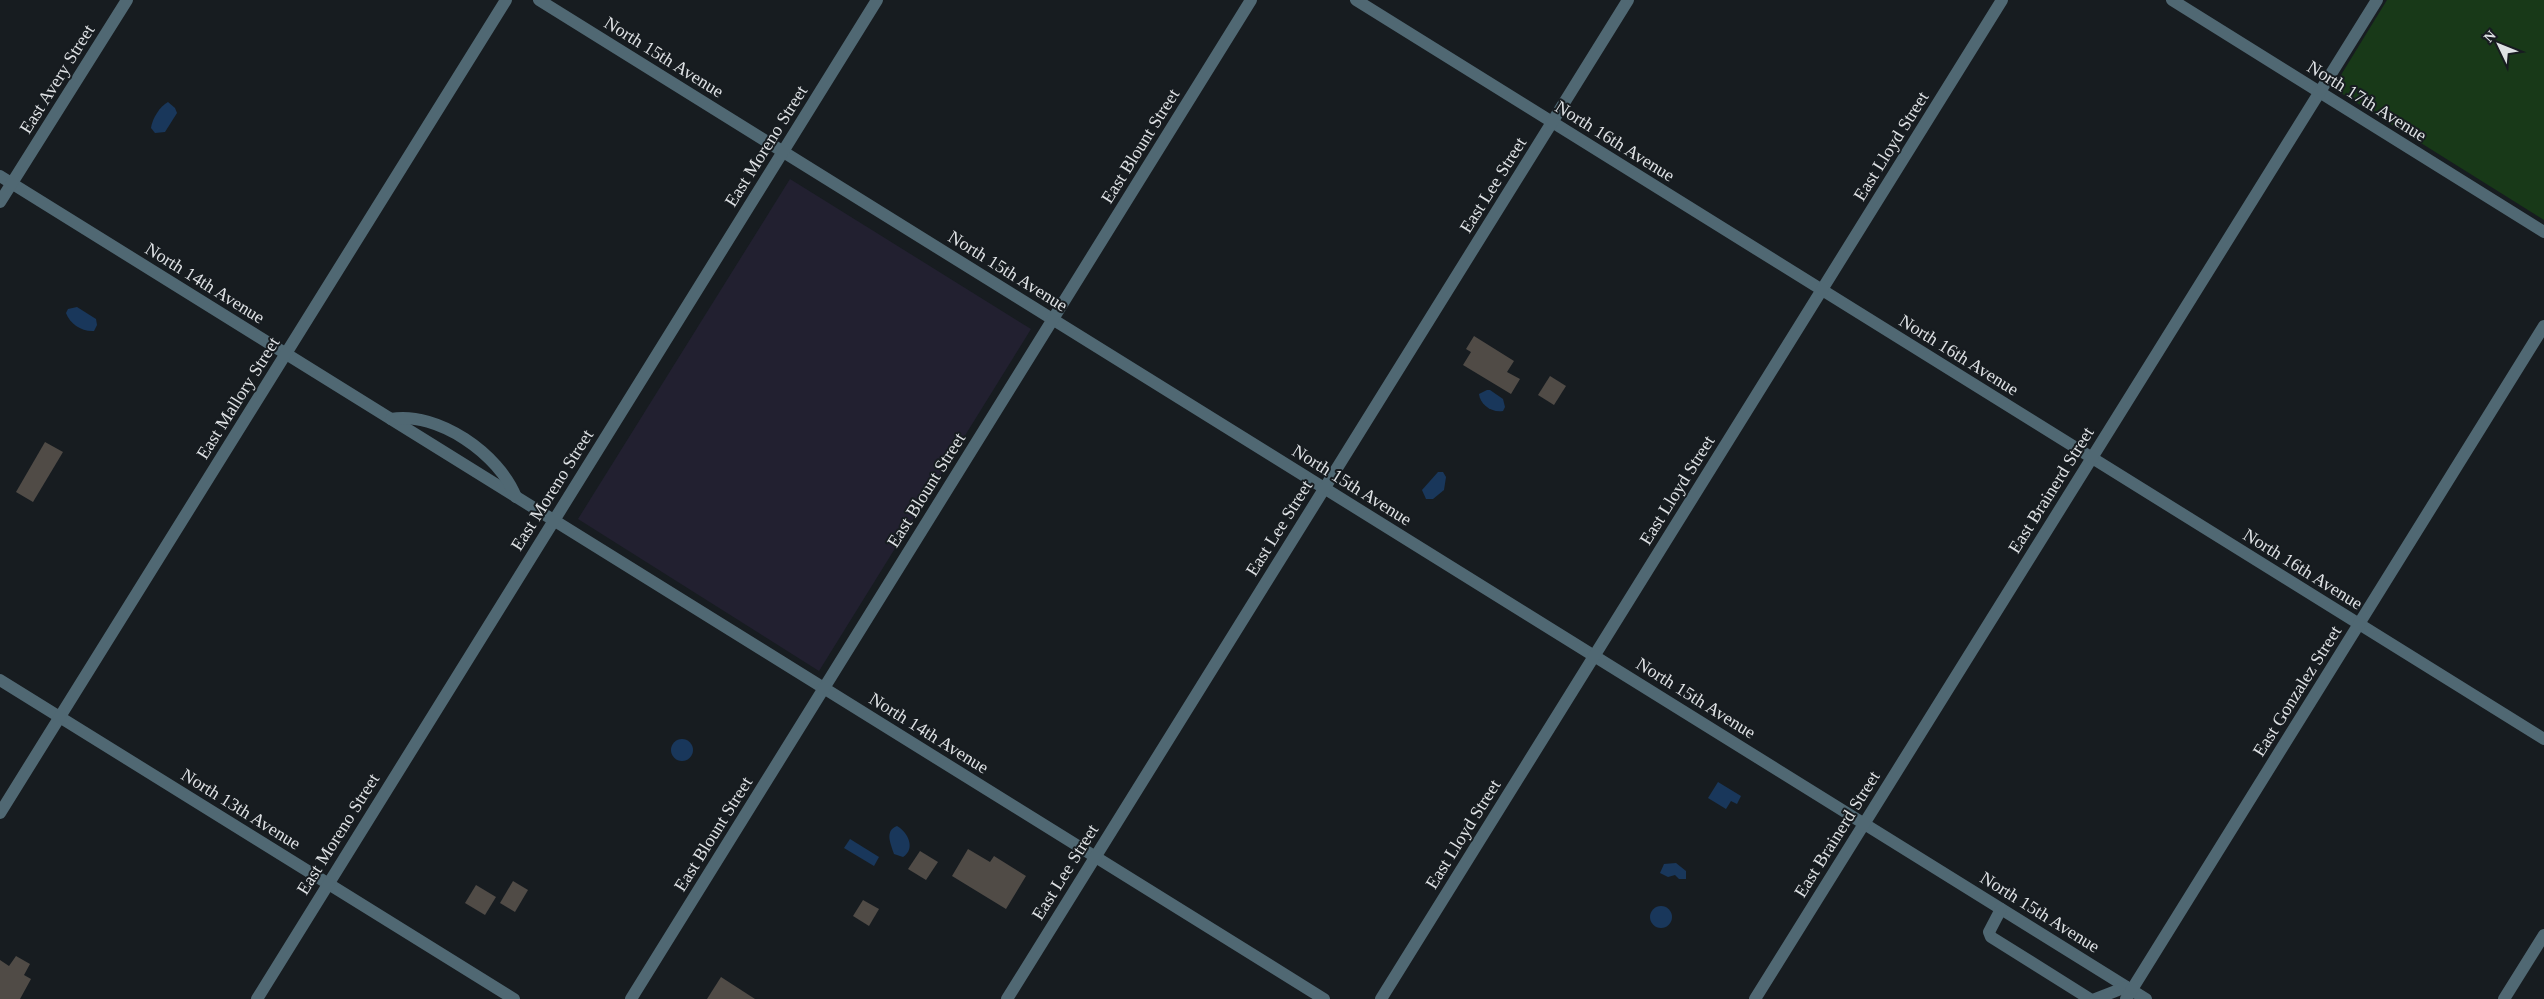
<svg xmlns="http://www.w3.org/2000/svg" width="2544" height="999" font-family="'Times New Roman',serif">
  <style>
    .education { fill: #222030 }
    .green { fill: #183918 }
    .water { fill: #19375b }
    .building { fill: #504b46 }
    .lines { fill: none; stroke-linecap: round; stroke-linejoin: round }
    .minor { stroke: #506873; stroke-width: 12 }
    .labels { text-anchor: middle; stroke-width: 4; stroke-linejoin: round; paint-order: stroke }
    .street-label { font-size: 18px; fill: #dee1e4; stroke: #171c20 }
  </style>
  <rect width="100%" height="100%" fill="#171c20"/>
  <polygon class="education" points="790,179 1031,329 819,671 578,519"/>
  <polygon class="green" points="2387,0 2544,0 2544,220 2333,88"/>
  <g class="water">
    <path d="M168,102L175,108L177,113L165,132L155,133L151,128C152,119 160,106 168,102Z"/>
    <path d="M77,307L96,319L97,325L94,331C82,332 70,324 66,313L68,309Z"/>
    <path d="M1487,390H1490L1503,399L1505,407L1503,411C1491,413 1480,404 1479,394Z"/>
    <polygon points="1438,472 1443,472 1446,477 1444,490 1433,499 1426,499 1422,490"/>
    <circle cx="682" cy="750" r="11"/>
    <polygon points="1718,782 1741,796 1737,804 1731,801 1726,809 1708,798"/>
    <path d="M897,826C908,832 916,849 903,857L894,854C891,844 884,831 897,826Z"/>
    <polygon points="850,839 879,857 874,866 844,848"/>
    <polygon points="1676,863 1686,871 1686,879 1679,879 1675,875 1668,877 1660,873 1664,864"/>
    <circle cx="1661" cy="917" r="11"/>
  </g>
  <g class="building">
    <polygon points="1474,336 1514,361 1507,372 1520,379 1511,394 1463,365 1471,352 1466,349"/>
    <polygon points="1550,376 1566,386 1554,405 1538,395"/>
    <polygon points="45,442 63,452 33,502 16,492"/>
    <polygon points="968,849 990,862 994,856 1026,876 1006,909 952,876"/>
    <polygon points="920,851 938,862 926,880 908,869"/>
    <polygon points="513,881 528,890 515,912 500,903"/>
    <polygon points="476,885 496,897 485,915 465,903"/>
    <polygon points="863,900 879,909 869,926 853,916"/>
    <polygon points="16,956 30,964 24,975 31,979 20,999 0,999 0,960 9,966"/>
    <polygon points="721,977 755,999 707,999"/>
  </g>
  <g class="lines">
    <g class="minor">
      <polyline points="539,0 2146,999"/>
      <polyline points="1356,0 2544,739"/>
      <polyline points="2172,0 2544,232"/>
      <polyline points="0,176 1324,999"/>
      <polyline points="0,202 127,0"/>
      <path d="M391,419C438,411 499,454 516,497"/>
      <polyline points="0,680 514,999"/>
      <polyline points="0,813 506,0"/>
      <polyline points="2001,909 1989,932 1991,937 2090,999"/>
      <polyline points="257,999 877,0"/>
      <polyline points="631,999 1251,0"/>
      <polyline points="1007,999 1628,0"/>
      <polyline points="1381,999 2002,0"/>
      <polyline points="1755,999 2377,0"/>
      <polyline points="2095,999 2126,987"/>
      <polyline points="2126,999 2544,326"/>
      <polyline points="2504,999 2544,935"/>
    </g>
  </g>
  <g class="labels">
    <g class="street-label">
      <text transform="translate(664 57) rotate(32)" y="6">North 15th Avenue</text>
      <text transform="translate(57 79) rotate(-58)" y="6">East Avery Street</text>
      <text transform="translate(2367 101) rotate(32)" y="6">North 17th Avenue</text>
      <text transform="translate(1615 141) rotate(32)" y="6">North 16th Avenue</text>
      <text transform="translate(766 146) rotate(-58)" y="6">East Moreno Street</text>
      <text transform="translate(1140 146) rotate(-58)" y="6">East Blount Street</text>
      <text transform="translate(1891 146) rotate(-58)" y="6">East Lloyd Street</text>
      <text transform="translate(1493 185) rotate(-58)" y="6">East Lee Street</text>
      <text transform="translate(1008 271) rotate(32)" y="6">North 15th Avenue</text>
      <text transform="translate(205 283) rotate(32)" y="6">North 14th Avenue</text>
      <text transform="translate(1959 355) rotate(32)" y="6">North 16th Avenue</text>
      <text transform="translate(238 398) rotate(-58)" y="6">East Mallory Street</text>
      <text transform="translate(1352 485) rotate(32)" y="6">North 15th Avenue</text>
      <text transform="translate(552 490) rotate(-58)" y="6">East Moreno Street</text>
      <text transform="translate(926 490) rotate(-58)" y="6">East Blount Street</text>
      <text transform="translate(1677 490) rotate(-58)" y="6">East Lloyd Street</text>
      <text transform="translate(2051 490) rotate(-58)" y="6">East Brainerd Street</text>
      <text transform="translate(1279 528) rotate(-58)" y="6">East Lee Street</text>
      <text transform="translate(2303 569) rotate(32)" y="6">North 16th Avenue</text>
      <text transform="translate(2297 691) rotate(-58)" y="6">East Gonzalez Street</text>
      <text transform="translate(1696 698) rotate(32)" y="6">North 15th Avenue</text>
      <text transform="translate(929 733) rotate(32)" y="6">North 14th Avenue</text>
      <text transform="translate(241 809) rotate(32)" y="6">North 13th Avenue</text>
      <text transform="translate(338 834) rotate(-58)" y="6">East Moreno Street</text>
      <text transform="translate(713 834) rotate(-58)" y="6">East Blount Street</text>
      <text transform="translate(1463 834) rotate(-58)" y="6">East Lloyd Street</text>
      <text transform="translate(1837 834) rotate(-58)" y="6">East Brainerd Street</text>
      <text transform="translate(1065 872) rotate(-58)" y="6">East Lee Street</text>
      <text transform="translate(2040 912) rotate(32)" y="6">North 15th Avenue</text>
    </g>
  </g>
  <g transform="translate(2499 45) rotate(313)" stroke="#171c20" stroke-width="4" paint-order="stroke">
  <path d="M0-4L9 19L0 12L-9 19Z" fill="#dee1e4"/>
  <text y="-8" font-size="14" font-weight="bold" text-anchor="middle" fill="#dee1e4">N</text>
  </g>
</svg>
